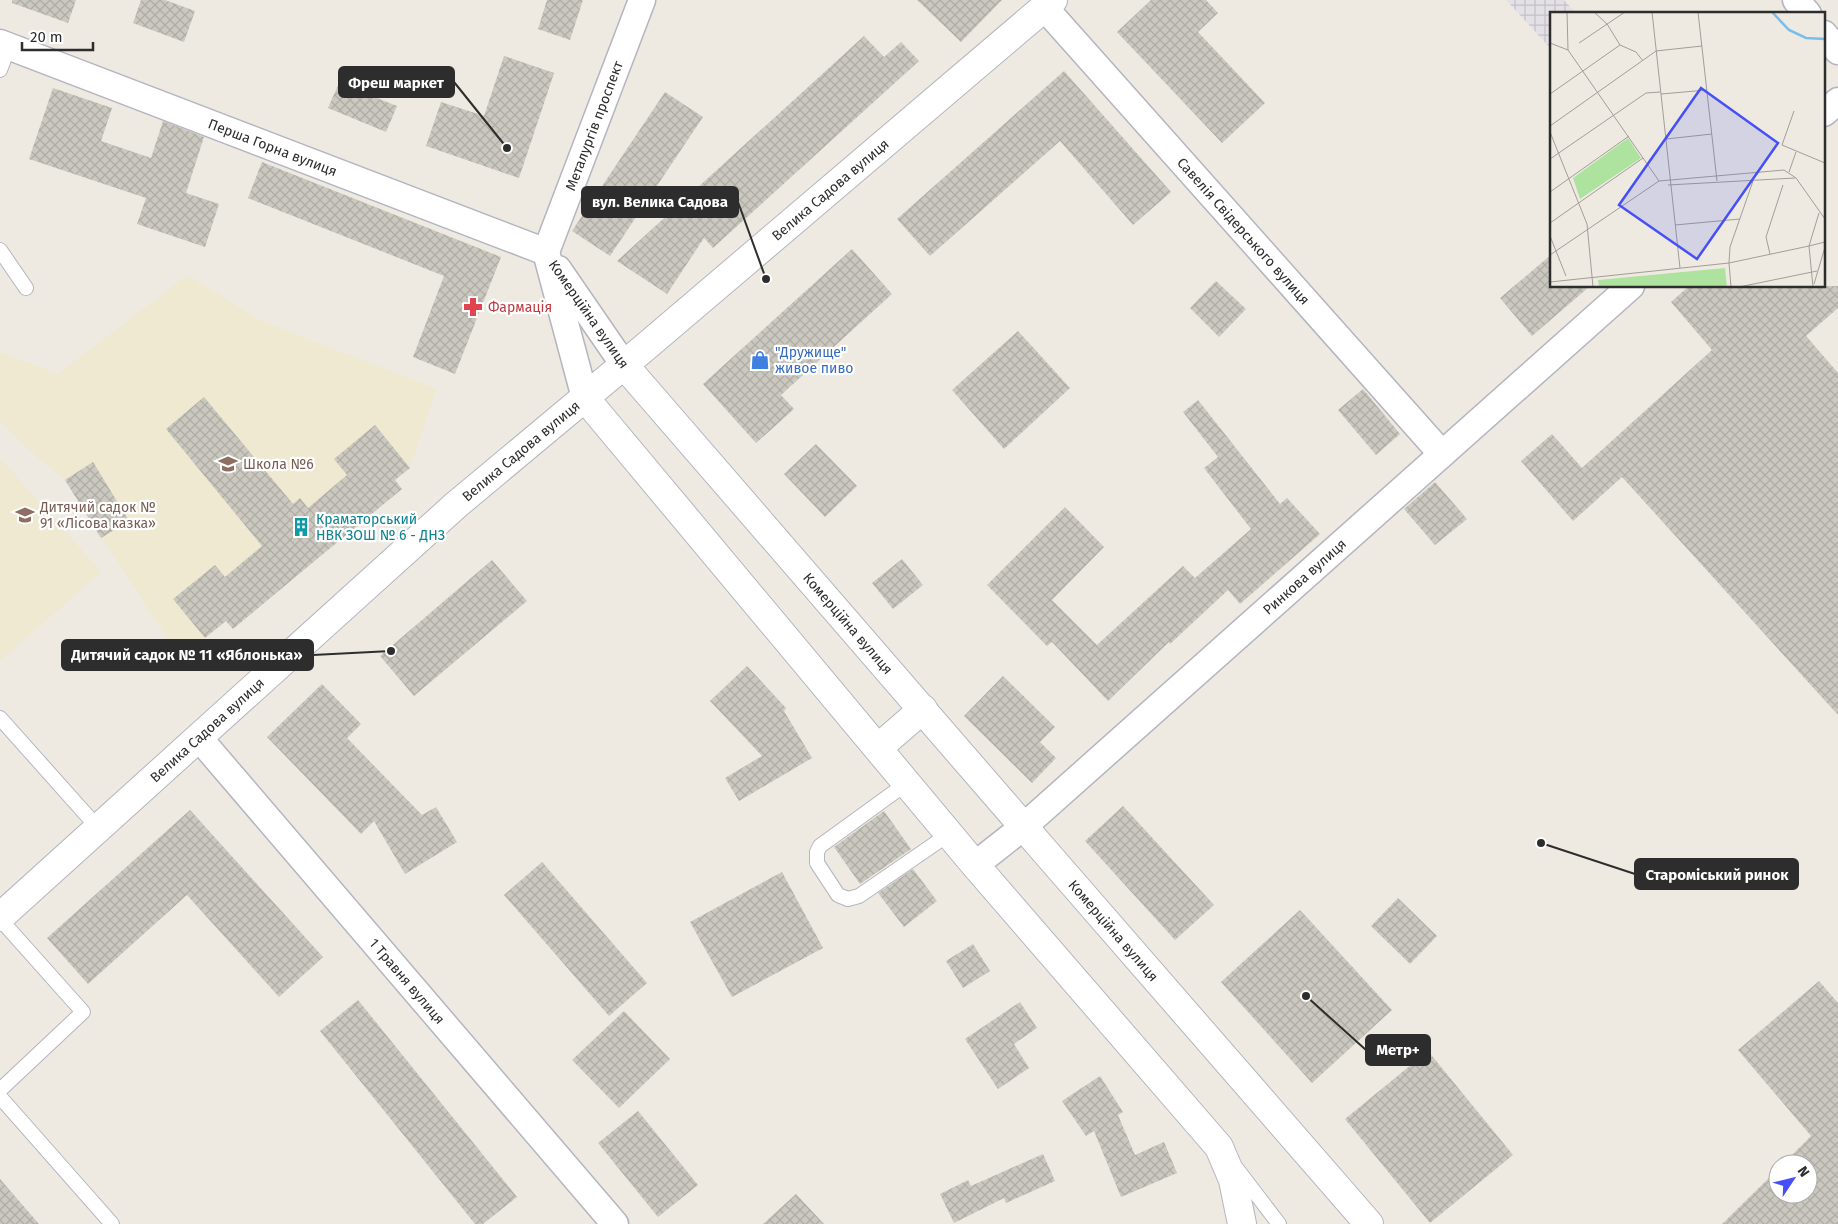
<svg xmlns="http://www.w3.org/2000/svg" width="1838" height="1224" font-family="'Fira Sans',sans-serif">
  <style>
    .industrial { fill: url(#industrial-grid) }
    .education { fill: #efe9d1 }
    .building { fill: url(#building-cross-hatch) }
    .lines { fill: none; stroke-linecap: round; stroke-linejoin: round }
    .service-casing { stroke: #b4b5c0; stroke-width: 16 }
    .minor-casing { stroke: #b4b5c0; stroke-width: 29 }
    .tertiary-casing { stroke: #b4b5c0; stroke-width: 30 }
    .service { stroke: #fff; stroke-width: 14 }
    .minor { stroke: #fff; stroke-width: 26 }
    .tertiary { stroke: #fff; stroke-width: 28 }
    .labels { text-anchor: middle; stroke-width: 4.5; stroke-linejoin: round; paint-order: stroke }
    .street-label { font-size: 14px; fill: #2d2d2d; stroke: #fff }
    .health-label { font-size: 14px; fill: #be3a42; stroke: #fff; text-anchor: start }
    .shop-label { font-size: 14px; fill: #366cbe; stroke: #fff; text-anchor: start }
    .education-label { font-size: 14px; fill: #785e54; stroke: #fff; text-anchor: start }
    .culture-label { font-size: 14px; fill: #0d838f; stroke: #fff; text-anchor: start }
    .inset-river { fill: none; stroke: #78beec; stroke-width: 2.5 }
    .inset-road { fill: none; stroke: #a19e99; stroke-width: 1 }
    .view { fill: #4650f6; fill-opacity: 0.15; stroke: #4650f6; stroke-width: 2.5 }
    .inset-edge { fill: none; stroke: #2d2d2d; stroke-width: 2.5 }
    .leader { fill: none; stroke: #2d2d2d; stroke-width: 2 }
    .callout-dot { fill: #2d2d2d; stroke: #fff; stroke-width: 2 }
    .callout { fill: #2d2d2d; stroke: #2d2d2d; stroke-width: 2 }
    .callout-label { font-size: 15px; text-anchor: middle; font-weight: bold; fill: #fff }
  </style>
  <defs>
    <pattern id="industrial-grid" width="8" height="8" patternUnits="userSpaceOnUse" patternTransform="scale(1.25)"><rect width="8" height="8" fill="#e3e1e7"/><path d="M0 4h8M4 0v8" fill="none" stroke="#c3c1c6"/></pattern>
    <pattern id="building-cross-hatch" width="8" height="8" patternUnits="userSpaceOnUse" patternTransform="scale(1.25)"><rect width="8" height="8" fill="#cac8bf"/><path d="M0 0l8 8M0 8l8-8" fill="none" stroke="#aeaca4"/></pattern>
  </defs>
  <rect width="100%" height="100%" fill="#eeeae1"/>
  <polygon class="industrial" points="1506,0 1564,0 1577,14 1552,14 1552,50"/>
  <g class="education">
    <polygon points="187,275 260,320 437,389 410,468 395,480 402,489 233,629 226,621 179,657 65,480 40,460 0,421 0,352 58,374"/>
    <polygon points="0,458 101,572 0,661"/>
  </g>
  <g class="building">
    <polygon points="12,0 76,0 68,23 12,3"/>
    <polygon points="141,0 165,0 195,11 184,42 133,23"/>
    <polygon points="547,0 583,0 570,40 538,29"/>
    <polygon points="917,0 1002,0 961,42"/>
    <polygon points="1151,0 1206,0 1218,13 1198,32 1265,103 1222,143 1117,32"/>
    <polygon points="864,36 884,57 901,42 919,61 713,248 704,238 667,294 617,261"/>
    <polygon points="504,56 554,73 519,178 426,146 441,102 484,116"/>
    <polygon points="1064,71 1171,192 1133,225 1060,141 930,256 897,219"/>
    <polygon points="339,83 397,106 386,132 328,108"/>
    <polygon points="53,88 112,108 101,141 151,158 163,121 204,137 186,193 219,204 205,247 137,224 146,198 29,159"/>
    <polygon points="665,92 703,117 610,256 572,231"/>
    <polygon points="262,162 501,257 455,374 413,357 444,276 248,198"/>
    <polygon points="852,249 892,294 781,395 794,409 756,443 703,384"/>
    <polygon points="1552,254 1552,286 1590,286 1532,336 1500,298"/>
    <polygon points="1216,281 1246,309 1219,337 1190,308"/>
    <polygon points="1689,286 1838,286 1838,308 1806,336 1838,373 1838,715 1622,477 1573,521 1521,461 1552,434 1582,468 1712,350 1671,302"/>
    <polygon points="1018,331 1070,388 1004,449 952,390"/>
    <polygon points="1363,389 1400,434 1376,455 1338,410"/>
    <polygon points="204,397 293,504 300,498 308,508 347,475 334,459 375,425 410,468 395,480 402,489 317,559 233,629 226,621 205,638 173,599 215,565 225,577 262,546 166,429"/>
    <polygon points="1198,400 1280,504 1287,498 1320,534 1240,604 1228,590 1170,644 1169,642 1108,701 1052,642 1047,646 987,585 1065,507 1104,547 1052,600 1097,645 1183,566 1195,578 1251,529 1204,468 1218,457 1183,412"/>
    <polygon points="816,444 857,486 825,517 784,474"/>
    <polygon points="93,462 129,521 101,538 65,480"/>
    <polygon points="1435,482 1467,519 1435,545 1404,509"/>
    <polygon points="902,559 923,585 893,609 872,583"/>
    <polygon points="492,560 527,601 414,696 380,656"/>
    <polygon points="747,666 786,708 784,711 812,758 739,801 725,778 762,756 710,701"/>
    <polygon points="1003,676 1055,727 1040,742 1056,758 1032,783 964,716"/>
    <polygon points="322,684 361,724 347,738 422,815 436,807 457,842 405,874 374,821 361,834 267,737"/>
    <polygon points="1123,806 1214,905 1175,940 1085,841"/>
    <polygon points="190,810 323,957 279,997 187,895 88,984 47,938"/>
    <polygon points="884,811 911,849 860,884 834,847"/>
    <polygon points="542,862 647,983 609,1016 504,895"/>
    <polygon points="913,869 937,901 904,927 878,893"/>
    <polygon points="782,872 823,948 732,997 690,922"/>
    <polygon points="1398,898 1437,936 1410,964 1371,926"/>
    <polygon points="1300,910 1392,1010 1312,1083 1221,982"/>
    <polygon points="973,944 990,971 963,988 946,961"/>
    <polygon points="1819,981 1838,1003 1838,1224 1722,1224 1778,1169 1778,1194 1808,1194 1808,1164 1783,1164 1811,1136 1738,1050"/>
    <polygon points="358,1000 517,1197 483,1224 475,1224 320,1031"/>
    <polygon points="1020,1002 1037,1028 1014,1044 1029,1068 998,1089 965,1039"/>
    <polygon points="624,1011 670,1059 619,1108 572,1060"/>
    <polygon points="1428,1051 1513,1155 1430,1223 1345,1119"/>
    <polygon points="1100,1076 1123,1112 1118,1115 1135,1155 1164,1142 1177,1173 1121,1197 1094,1131 1086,1136 1062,1101"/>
    <polygon points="638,1111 698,1185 658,1217 598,1143"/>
    <polygon points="1043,1154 1055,1181 1006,1203 1004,1198 954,1223 940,1194 968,1180 971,1186"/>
    <polygon points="0,1179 39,1224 0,1224"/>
    <polygon points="796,1194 824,1224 763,1224"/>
  </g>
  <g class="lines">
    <g class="service-casing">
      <g id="service">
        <polyline points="0,70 9,46"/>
        <polyline points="0,250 26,288"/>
        <polyline points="0,718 99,829"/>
        <polyline points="907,783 820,846 817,852 817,863 838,895 848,899 859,896 949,834"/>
        <polyline points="0,919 83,1012 0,1090"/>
        <polyline points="0,1097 112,1224"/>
        <polyline points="1237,1169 1279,1224"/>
      </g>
    </g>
    <g class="minor-casing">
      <g id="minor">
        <polyline points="1796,0 1808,14"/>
        <path id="s1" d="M1044,7L1442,454"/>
        <polyline points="1824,34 1838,51"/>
        <path id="s2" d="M0,43L546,252"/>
        <polyline points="1824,113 1838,101"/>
        <path id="s3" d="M546,252L642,0"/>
        <polyline points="546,252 585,398"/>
        <polyline points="558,269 624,365"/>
        <path id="s4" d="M199,738L615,1224"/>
        <path id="s5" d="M975,865L1022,828L1631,286"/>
      </g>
    </g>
    <g class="tertiary-casing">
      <g id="tertiary">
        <path id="s6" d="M624,365C873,651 1119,939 1369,1224"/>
        <polyline points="585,398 975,865 1219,1147 1233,1180 1242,1224"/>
        <polyline points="878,748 923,709"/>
        <path id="s7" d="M0,917L456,505L643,349L1053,0"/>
      </g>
    </g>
    <use href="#service" class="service"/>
    <use href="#minor" class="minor"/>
    <use href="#tertiary" class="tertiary"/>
  </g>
  <defs>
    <g id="pharmacy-bare" transform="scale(1.5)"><path d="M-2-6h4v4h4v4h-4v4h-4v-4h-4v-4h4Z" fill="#e0444e" stroke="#fff" stroke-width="2.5" paint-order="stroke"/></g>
    <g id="shop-bare" transform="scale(1.5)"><path d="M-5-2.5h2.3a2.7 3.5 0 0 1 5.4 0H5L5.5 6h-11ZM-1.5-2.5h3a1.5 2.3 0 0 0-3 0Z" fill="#3f7fe0" stroke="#fff" stroke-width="2.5" paint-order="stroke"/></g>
    <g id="school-bare" transform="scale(1.5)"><path d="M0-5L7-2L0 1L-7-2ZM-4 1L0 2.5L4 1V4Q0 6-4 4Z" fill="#8d6e63" stroke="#fff" stroke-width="2.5" paint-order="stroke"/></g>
    <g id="building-bare" transform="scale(1.5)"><path d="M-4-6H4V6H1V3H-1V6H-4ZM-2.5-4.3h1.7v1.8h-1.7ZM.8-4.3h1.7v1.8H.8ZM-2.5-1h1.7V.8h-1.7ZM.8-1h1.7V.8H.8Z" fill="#0f9aa8" stroke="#fff" stroke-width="2.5" paint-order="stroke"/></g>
  </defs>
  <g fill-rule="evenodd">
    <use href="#pharmacy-bare" x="473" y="307"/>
    <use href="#shop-bare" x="760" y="360"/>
    <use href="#school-bare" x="228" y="464"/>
    <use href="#school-bare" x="25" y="515"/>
    <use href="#building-bare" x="301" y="527"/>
  </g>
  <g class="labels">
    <g class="street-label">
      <text dy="5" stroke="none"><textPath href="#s3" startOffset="135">Металургів проспект</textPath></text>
      <text dy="5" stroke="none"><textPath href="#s2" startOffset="292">Перша Горна вулиця</textPath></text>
      <text dy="5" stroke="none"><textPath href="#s7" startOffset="1104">Велика Садова вулиця</textPath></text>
      <text dy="5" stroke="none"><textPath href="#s1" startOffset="300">Савелія Свідерського вулиця</textPath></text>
      <text transform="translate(589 314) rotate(55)" y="5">Комерційна вулиця</text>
      <text dy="5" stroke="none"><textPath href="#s7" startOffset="699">Велика Садова вулиця</textPath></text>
      <text dy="5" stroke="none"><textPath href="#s5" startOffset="438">Ринкова вулиця</textPath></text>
      <text dy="5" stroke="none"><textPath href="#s6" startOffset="342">Комерційна вулиця</textPath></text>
      <text dy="5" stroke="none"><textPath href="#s7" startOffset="279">Велика Садова вулиця</textPath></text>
      <text dy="5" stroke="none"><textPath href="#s6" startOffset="748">Комерційна вулиця</textPath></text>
      <text dy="5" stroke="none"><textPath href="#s4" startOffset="320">1 Травня вулиця</textPath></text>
    </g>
    <g class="health-label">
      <text x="488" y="312">Фармація</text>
    </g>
    <g class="shop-label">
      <text x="775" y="357">"Дружище"<tspan x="775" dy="16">живое пиво</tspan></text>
    </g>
    <g class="education-label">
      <text x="243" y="469">Школа №6</text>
      <text x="40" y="512">Дитячий садок №<tspan x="40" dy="16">91 «Лісова казка»</tspan></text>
    </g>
    <g class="culture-label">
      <text x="316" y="524">Краматорський<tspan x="316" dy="16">НВК ЗОШ № 6 - ДНЗ</tspan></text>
    </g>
  </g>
  <g transform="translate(1550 12)">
    <rect width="275" height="275" fill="#eeeae1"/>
    <path d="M78,126L91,146L30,187L23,166ZM175,256L177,275H49L48,268Z" fill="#ade39f"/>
    <path class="inset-river" d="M222,0L239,18L256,26L275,27"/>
    <path class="inset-road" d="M17,0L18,38M44,0L57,12L70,33M102,0L130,256M148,0L167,169M0,31L18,38M29,31L75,0M70,33L86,40L93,49M18,38L109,169M0,82L70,33M111,82L157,78M244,99L232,133L275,151M0,114L106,39L152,34M0,120L37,212L43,275M116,127L162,122M0,147L96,81L110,80M239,160L246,140M109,169L234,158L246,166L275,207M118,173L245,166M0,180L79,124M269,201L259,234L275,230M0,211L93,146M125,213L190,207M0,224L16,264M220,242L216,225L233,173M0,243L109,169M179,251L180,235L203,169M179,251L181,275M0,270L179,251L259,234L263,275M264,272L275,235M189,275L267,259"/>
    <path class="view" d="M151,76L228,131L147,247L69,193Z"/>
    <rect width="275" height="275" class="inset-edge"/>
  </g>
  <path class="leader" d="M507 148L454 82M766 279L738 202M391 651L313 655M1541 843L1635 874M1306 996L1366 1050"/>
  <g class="callout-dot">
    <circle cx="507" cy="148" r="5"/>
    <circle cx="766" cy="279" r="5"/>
    <circle cx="391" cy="651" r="5"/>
    <circle cx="1541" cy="843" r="5"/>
    <circle cx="1306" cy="996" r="5"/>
  </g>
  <g class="callout">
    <rect x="339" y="67" width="115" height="30" rx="5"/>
    <rect x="582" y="187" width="156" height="30" rx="5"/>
    <rect x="62" y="640" width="251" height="30" rx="5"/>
    <rect x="1635" y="859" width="163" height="30" rx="5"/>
    <rect x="1366" y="1035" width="64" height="30" rx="5"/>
  </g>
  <g class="callout-label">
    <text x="396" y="88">Фреш маркет</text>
    <text x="660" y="207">вул. Велика Садова</text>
    <text x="187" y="660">Дитячий садок № 11 «Яблонька»</text>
    <text x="1717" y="880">Староміський ринок</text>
    <text x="1398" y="1055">Метр+</text>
  </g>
  <g transform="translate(1793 1179) rotate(55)"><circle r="24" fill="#ffffff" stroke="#ababab"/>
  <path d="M0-4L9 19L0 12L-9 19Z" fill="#4650f6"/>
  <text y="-8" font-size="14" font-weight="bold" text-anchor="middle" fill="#2d2d2d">N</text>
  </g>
  <path d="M22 42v8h71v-8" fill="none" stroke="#2d2d2d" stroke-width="2.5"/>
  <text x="30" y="42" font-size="15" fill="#2d2d2d" stroke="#ffffff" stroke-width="4" paint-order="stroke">20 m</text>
</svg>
